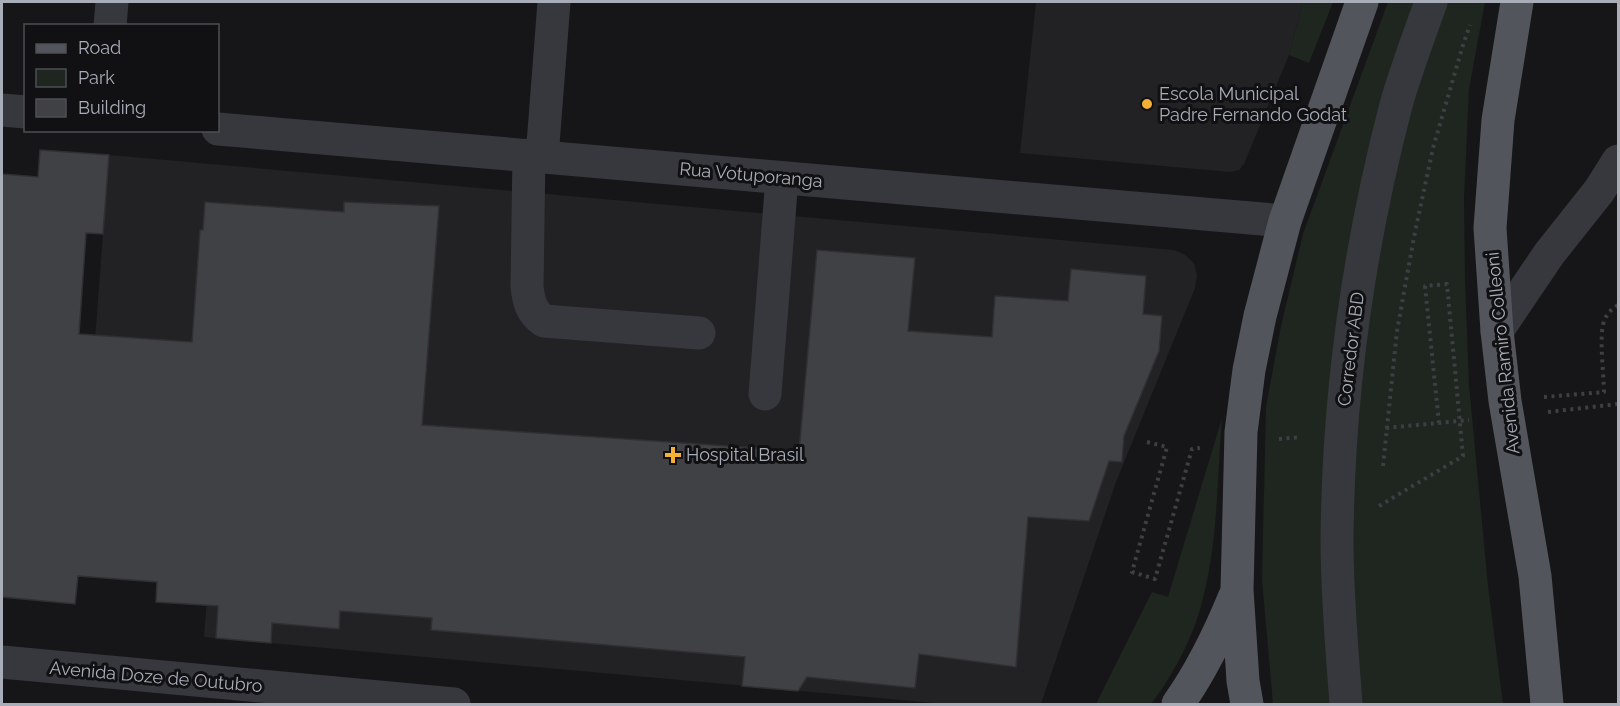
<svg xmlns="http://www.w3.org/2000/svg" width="1620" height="706" font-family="Raleway,sans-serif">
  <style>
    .built { fill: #222225 }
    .green { fill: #1e261f }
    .building { fill: #404145; stroke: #303034; stroke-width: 1.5 }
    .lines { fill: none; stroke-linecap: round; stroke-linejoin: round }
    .path { stroke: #3d3f44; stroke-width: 4; stroke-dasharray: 3 4.5; stroke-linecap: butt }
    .minor { stroke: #37383d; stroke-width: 33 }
    .major { stroke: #53555c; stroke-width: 33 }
    .poi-dot { fill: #f2b134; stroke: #111113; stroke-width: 2 }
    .labels { text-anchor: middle; stroke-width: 6; stroke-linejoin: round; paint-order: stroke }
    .poi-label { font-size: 18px; fill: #a8adb8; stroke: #111113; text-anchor: start }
    .street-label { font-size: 18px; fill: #a8adb8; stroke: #111113 }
  </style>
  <rect width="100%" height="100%" fill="#161618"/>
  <g class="built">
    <polygon points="1036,2 1303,2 1289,55 1244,164 1239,170 1230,172 1020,153"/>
    <polygon points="109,155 1174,250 1184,254 1194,263 1197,275 1195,288 1116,482 1041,704 946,704 204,637 223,403 93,366"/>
  </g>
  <g class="green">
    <polygon points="1303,2 1333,2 1309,63 1289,55"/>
    <polygon points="1388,2 1485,2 1469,89 1464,198 1465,281 1469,385 1488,586 1503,704 1273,704 1262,580 1266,407 1281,326 1303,234"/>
    <path d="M1222,418C1217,479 1218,543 1202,602C1194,636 1172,677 1151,704H1096L1152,592L1168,597Z"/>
  </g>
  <polygon class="building" points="40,150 109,155 103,234 86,233 79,334 192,342 200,230 203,230 205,202 344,212 344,202 439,206 422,425 799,451 817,250 915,258 908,331 992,337 995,296 1068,301 1071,269 1146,276 1143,314 1162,316 1159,351 1124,436 1122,462 1109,461 1089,521 1028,517 1016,667 919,654 915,688 807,677 798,691 742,686 745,657 431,630 432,618 340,611 339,629 272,623 271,643 216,638 218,606 156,602 157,582 78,576 75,604 2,597 2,174 38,177"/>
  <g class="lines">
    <g class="path">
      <path d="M1544,397L1604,392C1604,375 1598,332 1605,319C1608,312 1612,309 1618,305"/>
      <polyline points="1548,412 1618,404"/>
      <polyline points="1386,428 1469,420"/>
      <polyline points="1279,439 1301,437"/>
      <polyline points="1147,442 1167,447 1132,572 1155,579 1192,449 1200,448"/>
      <polyline points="1383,466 1397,331 1414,237 1433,148 1463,45 1470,25"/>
      <polyline points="1379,506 1463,456 1447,284 1425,286 1439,423"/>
    </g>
    <g class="minor">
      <polyline points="110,26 112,2"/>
      <polyline points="2,110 26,112"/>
      <polyline points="218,129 1285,221"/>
      <path d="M529,155L527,287C529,302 531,312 544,321L699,333"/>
      <polyline points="542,157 554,2"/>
      <polyline points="1497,331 1549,254 1599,191 1618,161"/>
      <polyline points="765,394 782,178"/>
      <polyline points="2,662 454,704"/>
      <path d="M1346,704C1342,650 1337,596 1337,541C1338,394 1359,247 1396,105C1406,70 1419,36 1431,2"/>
    </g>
    <g class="major">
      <polyline points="1517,2 1498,120 1490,228 1497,331 1505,401 1535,576 1547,704"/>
      <path d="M1178,704C1202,670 1218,637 1234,598"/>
      <polyline points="1247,704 1243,681 1237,590 1241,432 1249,370 1260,316 1285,221 1362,2"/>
    </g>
  </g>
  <g class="poi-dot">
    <circle cx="1147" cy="104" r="6"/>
    <path d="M670 446h6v6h6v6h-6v6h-6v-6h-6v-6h6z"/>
  </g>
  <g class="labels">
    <g class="poi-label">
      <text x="1159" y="100">Escola Municipal<tspan x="1159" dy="21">Padre Fernando Godat</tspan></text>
      <text x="686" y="461">Hospital Brasil</text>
    </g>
    <g class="street-label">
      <text transform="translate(751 175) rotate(5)" y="6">Rua Votuporanga</text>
      <text transform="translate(1351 349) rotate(-83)" y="6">Corredor ABD</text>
      <text transform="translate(1503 353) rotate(-96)" y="6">Avenida Ramiro Colleoni</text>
      <text transform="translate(156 677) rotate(5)" y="6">Avenida Doze de Outubro</text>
    </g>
  </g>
  <rect width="1620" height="706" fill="none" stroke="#a8adb8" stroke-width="6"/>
  <rect x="24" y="24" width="195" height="108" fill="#111113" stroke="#4d4f55" stroke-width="1.5"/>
  <rect x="36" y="44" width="30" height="9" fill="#53555c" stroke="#4d4f55" stroke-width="1.5"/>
  <text x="78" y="54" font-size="18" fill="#a8adb8">Road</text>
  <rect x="36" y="69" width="30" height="18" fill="#1e261f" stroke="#4d4f55" stroke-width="1.5"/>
  <text x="78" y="84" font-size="18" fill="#a8adb8">Park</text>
  <rect x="36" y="99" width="30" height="18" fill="#404145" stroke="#4d4f55" stroke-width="1.5"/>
  <text x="78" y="114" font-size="18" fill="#a8adb8">Building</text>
</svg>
